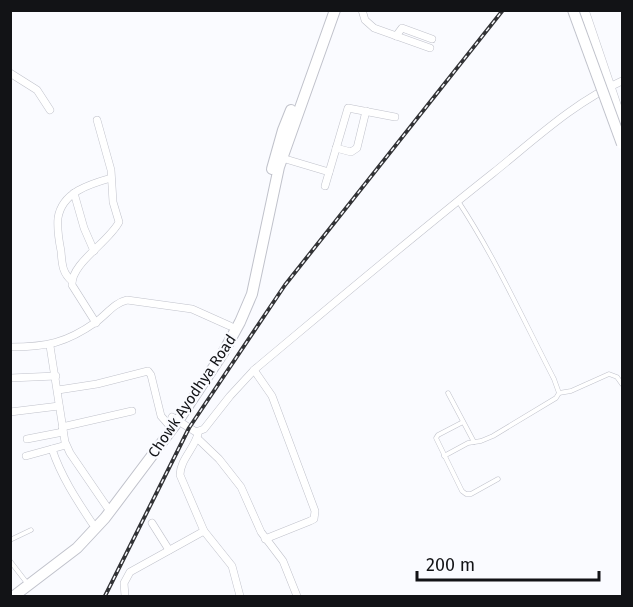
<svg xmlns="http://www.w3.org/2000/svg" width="633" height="607" font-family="'Fira Sans',sans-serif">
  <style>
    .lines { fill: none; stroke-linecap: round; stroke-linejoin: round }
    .lane-casing { stroke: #c0c2cb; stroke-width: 5 }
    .street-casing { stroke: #c0c2cb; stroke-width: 8 }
    .secondary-casing { stroke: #c0c2cb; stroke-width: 10 }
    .primary-casing { stroke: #c0c2cb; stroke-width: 12 }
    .lane { stroke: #fff; stroke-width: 4 }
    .street { stroke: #fff; stroke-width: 7 }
    .secondary { stroke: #fff; stroke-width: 9 }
    .primary { stroke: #fff; stroke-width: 10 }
    .rail-casing { stroke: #323336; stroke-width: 4 }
    .rail { stroke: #fafbff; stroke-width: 1.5; stroke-dasharray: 4.5; stroke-linecap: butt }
    .primary-bridge-casing { stroke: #c0c2cb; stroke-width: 12; stroke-linecap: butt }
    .primary-bridge { stroke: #fff; stroke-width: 10 }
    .labels { text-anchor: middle; stroke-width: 4.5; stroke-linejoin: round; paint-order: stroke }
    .street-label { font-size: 15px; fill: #121316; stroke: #fafbff }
  </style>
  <rect width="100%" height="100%" fill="#fafbff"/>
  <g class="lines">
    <g class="lane-casing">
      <g id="lane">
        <polyline points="448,393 474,442"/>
        <polyline points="559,393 571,391 609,374 617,377 622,384"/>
        <polyline points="463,422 438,435 436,438 462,491 466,494 471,494 498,479"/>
        <path d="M444,456L468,443L481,441L493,436L556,398L559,393L554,379C523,319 495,257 458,201"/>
        <polyline points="10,540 31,530"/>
        <polyline points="10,561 27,583"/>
      </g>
    </g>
    <g class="street-casing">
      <g id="street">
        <polyline points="362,10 365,20 374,28 430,48"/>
        <polyline points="396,36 402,28 432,39"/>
        <polyline points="10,73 37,90 50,110"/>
        <polyline points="336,148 351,152 357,148 366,111"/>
        <polyline points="282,158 329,172"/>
        <polyline points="325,186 348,108 395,117"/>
        <polyline points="74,193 84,228 94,251"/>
        <path d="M72,281C62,273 62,263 61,251C59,241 57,229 58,218C62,192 90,184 111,178"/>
        <path d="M96,323L72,285C71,263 109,242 119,222L113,202L111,170L97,120"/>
        <polyline points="50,346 65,442 70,453 107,507"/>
        <path d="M10,347C47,347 66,343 96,322C107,314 114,303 127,300L192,309L230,326"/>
        <polyline points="254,370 272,396 315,511 314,519 310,521 265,539"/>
        <polyline points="10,378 56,376"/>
        <polyline points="58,390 97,384 148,371 151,375 161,416 168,424"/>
        <polyline points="10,412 59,406"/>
        <path d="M172,417L196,432L204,429L230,396L254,370C333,304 412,237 493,173C533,141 574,102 622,81"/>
        <polyline points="62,427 132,411"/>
        <path d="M198,434C194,449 180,460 180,475L204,531L232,566L240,596"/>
        <polyline points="197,438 219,459 241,487 261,532 283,561 297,596"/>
        <polyline points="27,439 63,432"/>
        <path d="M52,449C61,476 76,499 92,523"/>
        <polyline points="26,456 66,445"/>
        <polyline points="152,523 169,550"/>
        <polyline points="125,596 124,583 130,572 204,531"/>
      </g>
    </g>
    <g class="secondary-casing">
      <polyline id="secondary" points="584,10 622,122"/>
    </g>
    <g class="primary-casing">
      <g id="primary">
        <polyline points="272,169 283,130 291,110"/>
        <polyline points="14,596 77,548 105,518 178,421 223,353 240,322 252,294 279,167 335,10"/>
      </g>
    </g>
    <use href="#lane" class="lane"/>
    <use href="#street" class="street"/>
    <use href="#secondary" class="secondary"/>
    <use href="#primary" class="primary"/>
    <g class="rail-casing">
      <polyline id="rail" points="105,596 189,428 285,285 503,10"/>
    </g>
    <use href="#rail" class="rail"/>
    <g class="primary-bridge-casing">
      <polyline id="primary-bridge" points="573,10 622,144"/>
    </g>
    <use href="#primary-bridge" class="primary-bridge"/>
  </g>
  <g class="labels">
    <g class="street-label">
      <text transform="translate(192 396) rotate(-56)" y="5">Chowk Ayodhya Road</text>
    </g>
  </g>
  <rect width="633" height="607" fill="none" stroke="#121316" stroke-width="24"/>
  <path d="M417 571v9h182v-9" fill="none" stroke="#121316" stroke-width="3"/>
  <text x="426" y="571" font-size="18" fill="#121316" stroke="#fafbff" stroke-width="4.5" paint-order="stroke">200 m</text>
</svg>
